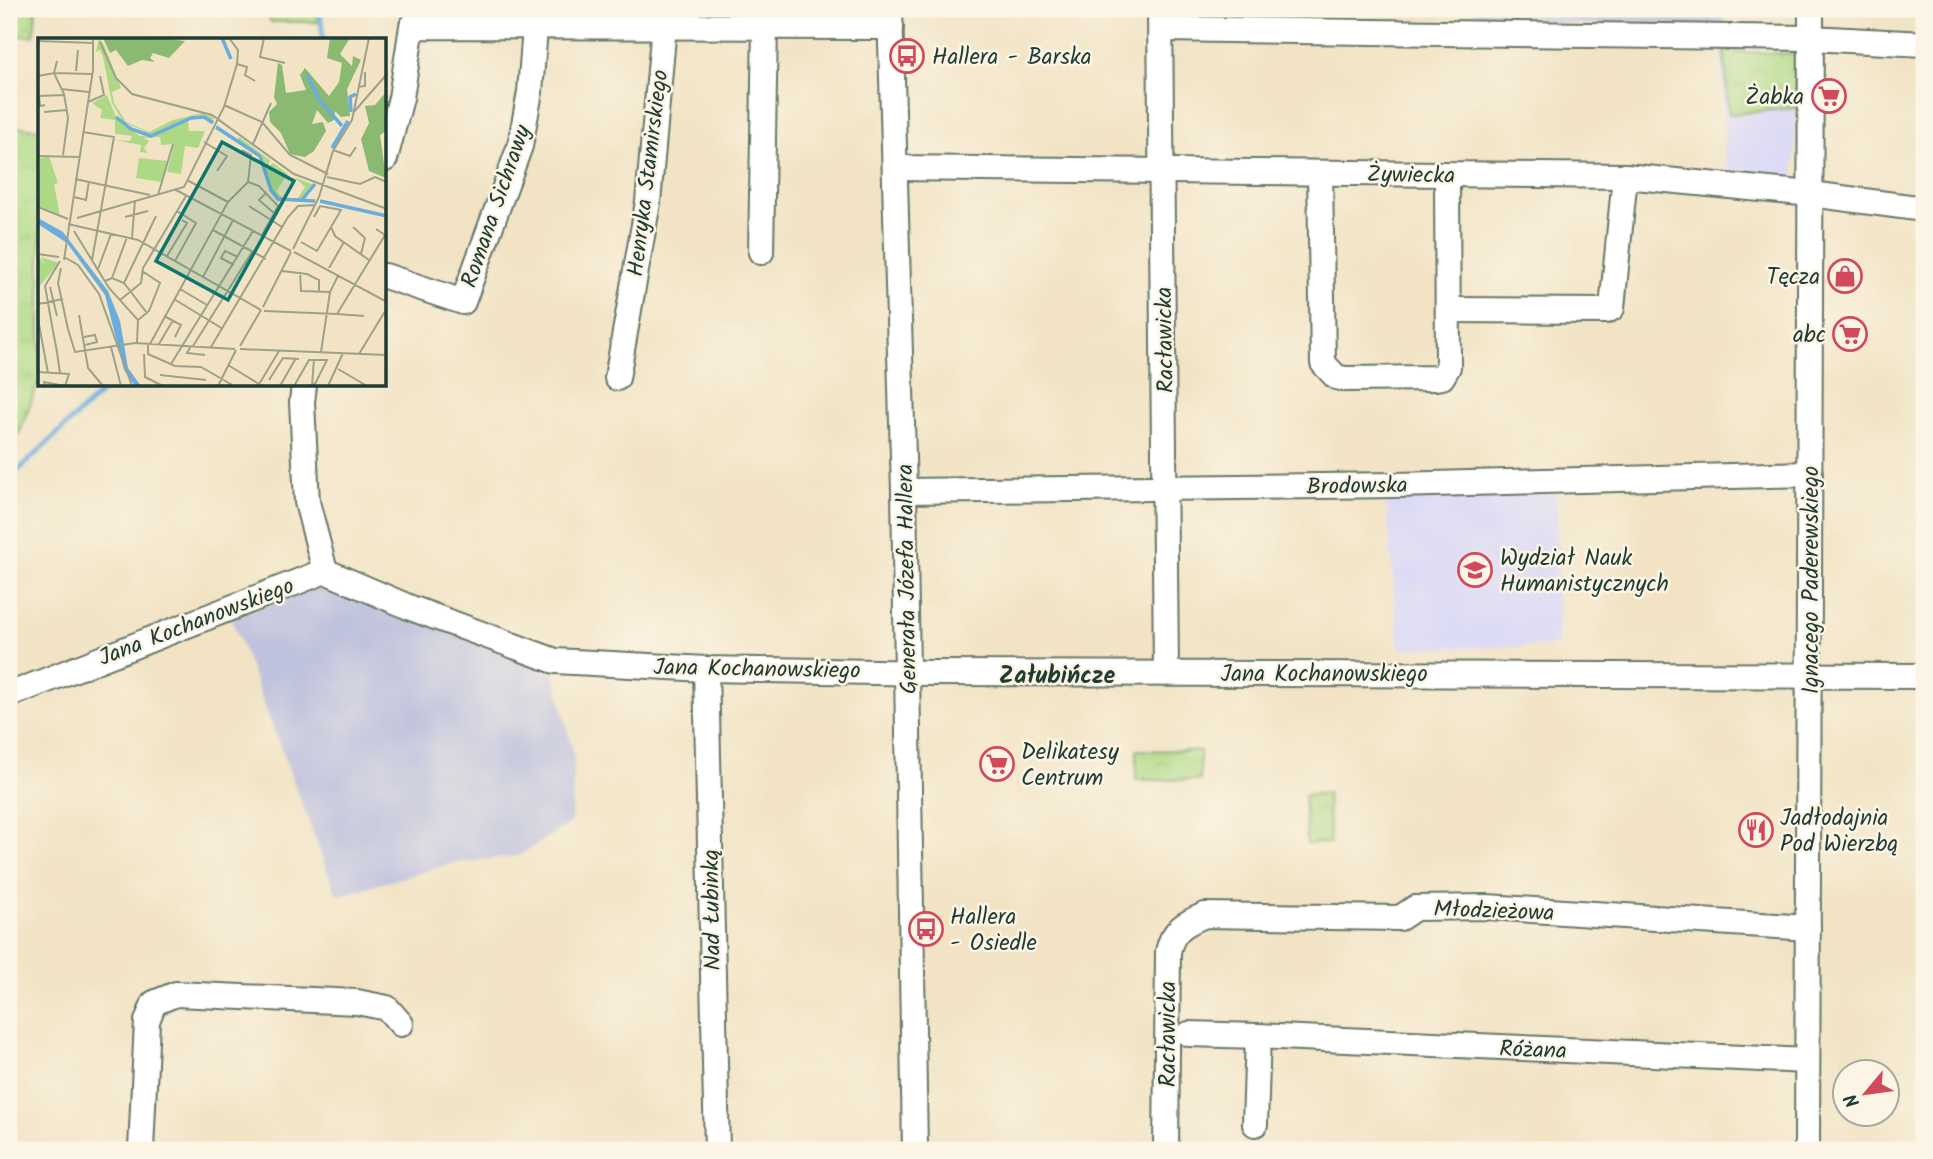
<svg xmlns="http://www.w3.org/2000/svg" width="1933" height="1159" font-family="Kalam,sans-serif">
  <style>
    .built { fill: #d8d7f8 }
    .industrial { fill: #bfc2dd }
    .grass { fill: url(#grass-tufts); stroke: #668b5c; stroke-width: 2 }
    .park { fill: url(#park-crowns); stroke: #668b5c; stroke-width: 2 }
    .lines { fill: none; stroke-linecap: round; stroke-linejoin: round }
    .stream { stroke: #6aacde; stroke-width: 5 }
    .minor-casing { stroke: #687766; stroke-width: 28 }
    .minor { stroke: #fff; stroke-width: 24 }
    .labels { text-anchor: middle; stroke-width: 5; stroke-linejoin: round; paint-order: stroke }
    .poi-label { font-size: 23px; fill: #1f3d34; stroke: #fcf5e5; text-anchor: start }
    .street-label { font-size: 23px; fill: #1f3d34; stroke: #fcf5e5 }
    .neighbourhood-label { font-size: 24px; font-weight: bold; fill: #1f3d34; stroke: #fcf5e5 }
    .inset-river { fill: none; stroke: #6aacde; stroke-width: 3.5 }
    .inset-road { fill: none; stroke: #9da18a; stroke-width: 2 }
    .view { fill: #0f766e; fill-opacity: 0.15; stroke: #0f766e; stroke-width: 3.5 }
    .inset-edge { fill: none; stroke: #1f3d34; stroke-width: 3.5 }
  </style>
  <defs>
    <pattern id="grass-tufts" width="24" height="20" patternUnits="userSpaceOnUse" patternTransform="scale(1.75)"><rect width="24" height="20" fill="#add985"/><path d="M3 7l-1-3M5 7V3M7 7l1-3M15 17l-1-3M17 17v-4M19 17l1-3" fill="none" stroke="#94bb73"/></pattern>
    <pattern id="park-crowns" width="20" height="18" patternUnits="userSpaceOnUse" patternTransform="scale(1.75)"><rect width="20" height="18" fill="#add985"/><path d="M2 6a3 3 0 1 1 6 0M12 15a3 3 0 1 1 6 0" fill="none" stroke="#94bb73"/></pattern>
  </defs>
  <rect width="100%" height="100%" fill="#fcf5e5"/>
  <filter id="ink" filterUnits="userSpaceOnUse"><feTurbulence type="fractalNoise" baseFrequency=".0143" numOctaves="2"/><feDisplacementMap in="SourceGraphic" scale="14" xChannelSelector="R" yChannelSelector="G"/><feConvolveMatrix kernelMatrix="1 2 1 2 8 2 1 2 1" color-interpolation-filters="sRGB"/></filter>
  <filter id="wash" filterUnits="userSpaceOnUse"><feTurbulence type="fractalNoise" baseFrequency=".00686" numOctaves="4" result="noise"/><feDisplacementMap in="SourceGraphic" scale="28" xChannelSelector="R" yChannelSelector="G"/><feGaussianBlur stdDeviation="1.57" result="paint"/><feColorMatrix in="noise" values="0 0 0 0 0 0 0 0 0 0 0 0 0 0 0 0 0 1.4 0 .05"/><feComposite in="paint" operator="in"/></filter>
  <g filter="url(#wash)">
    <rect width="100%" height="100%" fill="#f1e3c4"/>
    <g class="built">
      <polygon points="1721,49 1798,53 1794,178 1726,170"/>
      <polygon points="1557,490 1558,646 1399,649 1386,495"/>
    </g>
    <g class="industrial">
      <polygon points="1474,9 1724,9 1725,31 1473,19"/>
      <polygon points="329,584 554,672 574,757 571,822 518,856 454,863 337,896 231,617"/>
    </g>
    <g class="grass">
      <polygon points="9,9 36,9 34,36 9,36"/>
      <polygon points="263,9 316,9 318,22 271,22"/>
      <polygon points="9,126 40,129 40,378 17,439 9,447"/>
    </g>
    <g class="park">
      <polygon points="1724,51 1795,54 1796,108 1729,114"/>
      <polygon points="1137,750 1200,751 1200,780 1136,780"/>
      <polygon points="1327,793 1330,843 1307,844 1304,795"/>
    </g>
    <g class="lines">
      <g class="stream">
        <polyline points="320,9 323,40"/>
        <polyline points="9,479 109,385"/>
      </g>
    </g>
  </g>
  <g filter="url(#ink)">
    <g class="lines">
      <g class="minor-casing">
        <g id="minor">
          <polyline points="890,9 904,491 915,1150"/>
          <polyline points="1160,9 1166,672"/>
          <polyline points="1161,29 1811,38 1924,44"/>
          <polyline points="385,159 401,98 412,26 891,27"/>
          <polyline points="896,168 1625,176 1811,194 1924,209"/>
          <polyline points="1320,173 1323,363 1336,377 1345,379 1436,378 1442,377 1448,367 1447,175"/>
          <polyline points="761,252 765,25"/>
          <polyline points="385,276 463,302 520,146 530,92 535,28"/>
          <polyline points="1448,310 1607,311 1612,308 1625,176"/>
          <polyline points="617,378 648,202 664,26 663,9"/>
          <polyline points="304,385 302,402 307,502 325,571"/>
          <polyline points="904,491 1396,485 1810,474"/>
          <polyline points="706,669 717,1150"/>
          <polyline points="9,695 325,571 411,608 555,661 706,669 930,673 1924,676"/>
          <polyline points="1189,1034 1258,1036"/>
          <polyline points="1255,1124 1258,1036 1807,1061"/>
          <polyline points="141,1150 147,1021 154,1003 176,994 357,1002 387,1008 401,1024"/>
          <path d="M1166,1150L1168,952C1172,930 1185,923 1205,915L1400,918L1415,908L1487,907L1808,928"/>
          <polyline points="1807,1150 1811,9"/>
        </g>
      </g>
      <use href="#minor" class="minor"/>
    </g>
  </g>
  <defs>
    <g id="bus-ring" transform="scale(1.75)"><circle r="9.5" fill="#fcf5e5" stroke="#d1495b" stroke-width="1.5"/><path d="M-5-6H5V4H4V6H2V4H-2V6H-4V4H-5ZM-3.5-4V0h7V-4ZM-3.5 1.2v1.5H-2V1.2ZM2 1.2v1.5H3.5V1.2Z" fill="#d1495b"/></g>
    <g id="supermarket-ring" transform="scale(1.75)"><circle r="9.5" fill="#fcf5e5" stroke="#d1495b" stroke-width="1.5"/><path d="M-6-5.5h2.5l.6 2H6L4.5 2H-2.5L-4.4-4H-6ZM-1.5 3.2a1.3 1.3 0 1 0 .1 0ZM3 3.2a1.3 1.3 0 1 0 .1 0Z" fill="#d1495b"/></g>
    <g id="shop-ring" transform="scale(1.75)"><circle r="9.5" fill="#fcf5e5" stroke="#d1495b" stroke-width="1.5"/><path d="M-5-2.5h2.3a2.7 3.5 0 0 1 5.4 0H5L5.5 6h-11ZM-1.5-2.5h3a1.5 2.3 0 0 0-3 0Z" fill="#d1495b"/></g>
    <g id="university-ring" transform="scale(1.75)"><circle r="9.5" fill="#fcf5e5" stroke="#d1495b" stroke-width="1.5"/><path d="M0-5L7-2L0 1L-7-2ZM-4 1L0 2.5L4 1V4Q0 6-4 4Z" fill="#d1495b"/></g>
    <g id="restaurant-ring" transform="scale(1.75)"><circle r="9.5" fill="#fcf5e5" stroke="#d1495b" stroke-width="1.5"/><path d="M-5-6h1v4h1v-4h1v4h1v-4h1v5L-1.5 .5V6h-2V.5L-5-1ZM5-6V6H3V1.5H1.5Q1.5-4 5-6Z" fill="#d1495b"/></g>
  </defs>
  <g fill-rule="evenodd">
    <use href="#bus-ring" x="907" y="56"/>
    <use href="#supermarket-ring" x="1829" y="96"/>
    <use href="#shop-ring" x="1845" y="276"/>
    <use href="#supermarket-ring" x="1850" y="334"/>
    <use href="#university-ring" x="1475" y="570"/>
    <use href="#supermarket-ring" x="997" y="764"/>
    <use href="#restaurant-ring" x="1756" y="830"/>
    <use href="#bus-ring" x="926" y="929"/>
  </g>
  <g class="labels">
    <g class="poi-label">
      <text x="932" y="64">Hallera - Barska</text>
      <text x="1804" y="104" text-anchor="end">Żabka</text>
      <text x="1820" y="284" text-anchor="end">Tęcza</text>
      <text x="1826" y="342" text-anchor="end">abc</text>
      <text x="1500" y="565">Wydział Nauk<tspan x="1500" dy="26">Humanistycznych</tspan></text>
      <text x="1021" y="759">Delikatesy<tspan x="1021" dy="26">Centrum</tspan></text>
      <text x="1780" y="825">Jadłodajnia<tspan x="1780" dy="26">Pod Wierzbą</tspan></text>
      <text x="950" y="924">Hallera<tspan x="950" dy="26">- Osiedle</tspan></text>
    </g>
    <g class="street-label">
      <text transform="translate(647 173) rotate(-83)" y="8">Henryka Stamirskiego</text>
      <text transform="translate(1411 174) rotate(1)" y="8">Żywiecka</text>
      <text transform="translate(495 206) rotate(-71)" y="8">Romana Sichrawy</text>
      <text transform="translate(1164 340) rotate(-91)" y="8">Racławicka</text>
      <text transform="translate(1357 485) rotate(-1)" y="8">Brodowska</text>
      <text transform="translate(906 579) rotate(-91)" y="8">Generała Józefa Hallera</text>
      <text transform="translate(1810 580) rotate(-90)" y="8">Ignacego Paderewskiego</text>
      <text transform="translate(196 621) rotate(-21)" y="8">Jana Kochanowskiego</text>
      <text transform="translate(757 668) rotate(1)" y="8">Jana Kochanowskiego</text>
      <text x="1324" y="681">Jana Kochanowskiego</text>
      <text transform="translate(711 910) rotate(-91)" y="8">Nad Łubinką</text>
      <text transform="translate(1494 910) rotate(2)" y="8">Młodzieżowa</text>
      <text transform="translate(1167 1034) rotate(-90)" y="8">Racławicka</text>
      <text transform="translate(1533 1049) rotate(2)" y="8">Różana</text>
    </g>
    <g class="neighbourhood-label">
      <text x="1057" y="683">Załubińcze</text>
    </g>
  </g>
  <g transform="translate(38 38)">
    <rect width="348" height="348" fill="#f1e3c4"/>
    <path d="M61,0L66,7L83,50L74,54L76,65L88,84L111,94L135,82L164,75L175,79L176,84L165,77L150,79L115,97L85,84L74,65L65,19L62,12L58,14ZM69,57L79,81L102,98L116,99L133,87L150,82L151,93H167L160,110L147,108L143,136L129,134L136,106L123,107L122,99L106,100L111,103L106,110L110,115L102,114L103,107L76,102L92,103L94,98L77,96V82L62,80L64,72L54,65ZM201,99L232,122L230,129L235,125L250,136L238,153L244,160H260L267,149L256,139L276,147L260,163L244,162L234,153L223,117L199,103ZM101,120L130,123L124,144L98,140ZM0,218L7,227L3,219L21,225L0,250Z" fill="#add985"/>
    <path d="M65,0H121L147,3L131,20L115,15L112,20L117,24L104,22L90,28L78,12L72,15ZM292,0H312L302,16L314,28L315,18L323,22L309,51L312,78L303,79L297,73L296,82L290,85L279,72L274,86L285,84L288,93L276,113L267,119L252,116L243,95L232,84L231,74L239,66L236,59L240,25L244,27L248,55L268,52L262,37L267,30L291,58L301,44L304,25L289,20ZM348,54V93L342,97L348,140L331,133L323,101L331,85L327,68L337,67Z" fill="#8ab972"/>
    <path d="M11,118L20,145L16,146L22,178L0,168L2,120Z" fill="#add985"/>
    <path d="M0,180L25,194L70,253L82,283L90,330L103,348H97L86,332L67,257L29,205L0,186Z" fill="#6aacde"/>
    <path class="inset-river" d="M184,0L193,21M269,37L281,61L304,88M313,74L312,59L318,56M78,79L93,91L113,98L153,80L166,79L175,85M178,89L222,118L233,152L240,161L277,163M294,110L310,83M263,163L277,146M282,163L349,178"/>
    <path class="inset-road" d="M226,0L222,19L247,25M0,3L55,5M62,4L78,40L94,56L174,77L256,136L349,171M19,23L16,35L54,36M199,26L209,29L207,37L217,43M38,33L40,12M0,38L16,35L26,56L30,80L25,117M320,49L327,48V34M23,51L51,54M50,64L66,57L62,38M7,67L2,68L1,58L26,57M186,67L224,84L252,117L290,136M6,74L29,72M315,75L349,36M45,94L76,99L54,222M166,104L189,118L179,133M215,106L233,65M295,112L312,118L318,109M0,118L41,119M289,139L322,146L337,139L349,144M37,141L112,157M149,142L190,164M210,144L221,148L240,168L224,197M138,152L253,213M228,155L221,162L236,175M120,157L135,106M36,159L48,162L51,143M211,168L244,189M0,169L30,181M87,179L110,173M39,180L146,149L186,69L199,26L200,12L191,0M30,186L100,202L223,272M293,189L297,198L331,222M315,189L327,200L323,216M175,192L228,221M36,193L71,250L100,282L99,305M94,200L97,162M263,204L279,213L303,172L282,168L276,179M255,211L281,159L295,113L314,82L331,0M256,214L349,264M0,216L21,219M129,218L149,185L144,182M26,219L40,227L61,256L94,348M26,222L55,32V0M137,223L158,185L139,173M196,227L183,220L187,213L200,219M23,230L20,245L30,291M291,230L306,204M60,231L73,196M244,233L269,236L281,242V253M262,234L263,253L292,254M165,239L195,182M74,240L89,199M67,243L74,240L86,245L109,275M86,245L118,178M12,249L19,278M142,251L169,267M136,261L185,291M82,262L103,245L105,230L148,158M0,266L25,261M225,269L253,214M226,273L299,276L347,197L338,191M299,276L326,278M41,277L50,330L65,348M126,278L143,287L137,299M0,281L10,335M100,282L111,273L122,245L104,233M30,291L37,314L97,305L197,311M15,293L7,248L22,223M15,293L19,314M46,299L57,297L59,304L47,307M110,306V316L137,328L163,329L196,348M112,306L190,164L210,144L213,117L204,112M121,306L135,282M153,308L149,315L167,317M155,308L214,214M202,308L223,272M73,309L83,348M173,309L250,179L260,168L277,167M202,311L349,317M19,314L22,335M283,314L292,254L300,238M106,316L107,339L125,348M321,316L349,270M133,326L215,193M190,327L221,346M300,331L329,348M0,334L31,336L27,348M122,337L168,342M231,342L245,320L261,321M7,348L6,344L27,348M180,348L198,312M220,348L241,313M242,348L258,320M256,348L271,322H289L277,346L268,348M274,348L276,321M290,348L305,315"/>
    <path class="view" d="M184,104L256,143L190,262L118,223Z"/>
    <rect width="348" height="348" class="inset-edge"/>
  </g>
  <rect width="1933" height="1159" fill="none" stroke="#fcf5e5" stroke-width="35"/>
  <g transform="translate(1866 1093) rotate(241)"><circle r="33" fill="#fcf5e5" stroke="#a4ab9e" stroke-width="2"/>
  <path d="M0-5L12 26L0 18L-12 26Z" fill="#d1495b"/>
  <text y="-10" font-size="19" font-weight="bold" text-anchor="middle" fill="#1f3d34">N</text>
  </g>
</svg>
